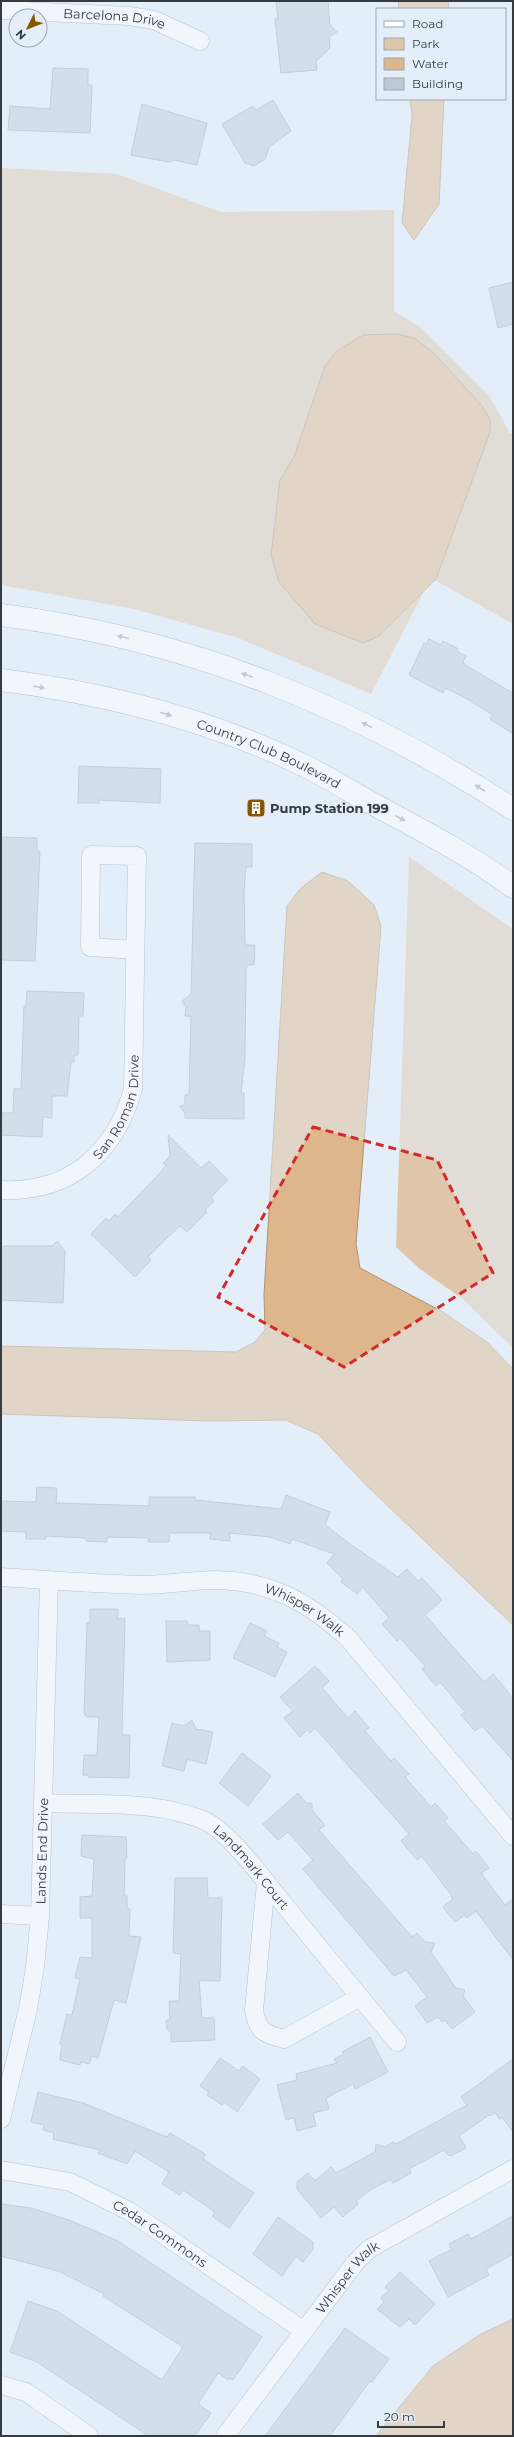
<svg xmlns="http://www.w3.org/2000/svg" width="514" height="2437" font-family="Montserrat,sans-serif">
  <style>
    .green { fill: #dfc6ab }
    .water { fill: #ddb78b; stroke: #ab9274 }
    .building { fill: #bfcad5; stroke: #9ba6b0 }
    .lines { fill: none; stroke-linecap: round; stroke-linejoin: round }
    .street-casing { stroke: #818c96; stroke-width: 19 }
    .secondary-casing { stroke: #818c96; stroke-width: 23 }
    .street { stroke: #fff; stroke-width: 18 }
    .secondary { stroke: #fff; stroke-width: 22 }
    .oneway { fill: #9a9d9f }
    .marked { fill: none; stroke: #d62828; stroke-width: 3; stroke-dasharray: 8 5; stroke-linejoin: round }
    .labels { text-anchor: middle; stroke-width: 3.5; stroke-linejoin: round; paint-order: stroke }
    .street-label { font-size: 13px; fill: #363b3f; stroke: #e3eef9 }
    .poi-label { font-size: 13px; font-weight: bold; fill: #363b3f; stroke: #e3eef9; text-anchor: start }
  </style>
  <rect width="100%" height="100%" fill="#e3eef9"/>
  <g class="green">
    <polygon points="1,168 117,174 221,212 394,210 394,311 420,327 490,397 510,433 513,433 513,624 431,578 371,694 238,638 134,609 1,585"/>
    <polygon points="409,857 513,929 513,1348 464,1300 420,1269 396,1247"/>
  </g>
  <g class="water">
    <polygon points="398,1 449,1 448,9 399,9"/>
    <polygon points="410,99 444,99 439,204 414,240 402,223 412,116"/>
    <polygon points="397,334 414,338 435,354 482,406 490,419 490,432 436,579 379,636 363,643 315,624 279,582 271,555 280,480 294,457 325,366 337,351 363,335"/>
    <polygon points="322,872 348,881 374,905 381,926 356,1244 360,1268 441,1311 487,1342 513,1369 513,1625 367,1486 318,1434 286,1420 208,1421 1,1414 1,1346 236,1352 255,1342 265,1330 264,1295 287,906 301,888"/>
    <polygon points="513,2319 513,2436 376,2436 433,2366 481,2334"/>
  </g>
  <g class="building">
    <polygon points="276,1 328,1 330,25 337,32 329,37 330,48 316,61 317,70 281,73 275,19 278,19"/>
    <polygon points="53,68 88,69 88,85 92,85 90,133 8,130 10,106 50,109"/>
    <polygon points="273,100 291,131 269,147 265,159 254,166 245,163 222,124 253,106 256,110"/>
    <polygon points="142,104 207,123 197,165 174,160 169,162 131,155"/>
    <polygon points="513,282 513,324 498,328 489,288"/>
    <polygon points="429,639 441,645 443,641 457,648 458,652 466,656 463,662 465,665 513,693 513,734 490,719 493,715 469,700 446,688 443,693 409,675 424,643 426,644"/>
    <polygon points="79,766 161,769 160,803 99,800 99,803 78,803"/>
    <polygon points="1,837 37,838 37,849 40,852 35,961 1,960"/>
    <polygon points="195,843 252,844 252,867 246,867 244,891 245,941 246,945 255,945 254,965 248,965 246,968 245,1058 241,1093 244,1093 244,1119 185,1118 185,1113 180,1107 185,1104 185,1095 189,1094 191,1016 185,1016 186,1007 182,1001 191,994"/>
    <polygon points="27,991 84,993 83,1016 79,1016 78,1055 74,1055 74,1062 71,1062 67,1096 52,1096 52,1118 43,1117 42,1137 1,1135 1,1113 13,1113 14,1089 21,1089 24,1006 26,1006"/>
    <polygon points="168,1135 201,1168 209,1161 228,1180 211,1197 214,1201 205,1210 207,1212 187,1232 180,1226 172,1233 148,1257 151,1260 135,1277 91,1234 106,1218 109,1221 115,1214 118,1217 161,1172 166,1165 163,1163 170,1156"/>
    <polygon points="57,1241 65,1251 63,1303 1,1300 1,1248 3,1248 3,1246 52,1246"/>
    <polygon points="37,1487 57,1488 56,1503 149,1506 149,1497 195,1497 195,1500 281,1509 286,1495 330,1512 325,1525 357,1549 398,1577 407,1569 418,1581 422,1578 442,1600 425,1615 484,1682 493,1674 513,1698 513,1761 482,1726 475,1731 461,1715 465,1712 440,1682 436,1686 422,1669 425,1666 400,1638 397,1641 382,1624 389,1618 363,1587 357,1594 341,1582 343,1579 327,1563 334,1554 292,1539 290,1544 270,1537 230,1533 230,1541 210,1539 210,1533 170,1533 169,1542 148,1542 149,1538 107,1537 107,1542 86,1541 86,1538 46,1536 46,1539 26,1539 26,1532 1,1531 1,1501 36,1502"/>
    <polygon points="90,1609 118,1609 118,1619 125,1618 122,1735 130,1735 129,1778 88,1777 88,1775 83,1775 84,1755 97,1755 99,1717 87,1717 84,1714 87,1623 90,1623"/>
    <polygon points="166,1621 187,1621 188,1625 199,1625 199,1631 210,1631 210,1660 167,1662"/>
    <polygon points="250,1623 267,1631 264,1636 279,1643 277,1647 287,1652 275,1677 233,1658"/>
    <polygon points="315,1666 329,1681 322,1688 348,1718 355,1711 369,1728 365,1731 391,1761 394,1758 409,1774 405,1777 431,1807 435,1803 448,1818 444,1821 473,1854 476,1851 489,1868 481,1873 505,1905 513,1899 513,1960 476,1911 467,1918 465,1915 455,1922 443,1907 453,1899 451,1895 422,1856 417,1860 401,1841 409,1834 315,1728 310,1733 307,1730 300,1737 284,1718 293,1711 280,1697"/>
    <polygon points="192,1720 196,1729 213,1732 206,1764 187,1759 184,1771 162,1766 172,1723 184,1726"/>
    <polygon points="242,1753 271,1776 248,1806 219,1783"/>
    <polygon points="298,1793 306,1803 312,1803 312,1810 325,1825 319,1830 412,1937 417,1933 425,1942 435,1943 431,1952 456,1988 465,1990 463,1996 475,2012 452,2029 445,2020 442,2022 438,2017 427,2023 415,2006 427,1997 406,1970 394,1976 303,1869 313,1860 288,1832 278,1840 263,1824"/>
    <polygon points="82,1835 126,1837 127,1858 125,1860 124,1896 127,1896 127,1907 130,1910 129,1936 141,1937 126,2003 114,2000 98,2058 92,2056 89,2064 81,2062 80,2065 60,2060 62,2044 60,2044 67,2014 72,2015 80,1979 75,1978 80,1957 92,1958 92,1918 80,1918 80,1897 92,1896 94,1859 81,1856"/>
    <polygon points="175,1878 207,1878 208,1898 222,1898 220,1981 199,1980 202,2018 214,2018 215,2040 171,2042 171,2033 167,2029 166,2021 170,2018 169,2001 179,2001 181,1954 173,1953"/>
    <polygon points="370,2037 388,2072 355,2089 353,2084 326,2098 329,2109 313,2113 316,2126 297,2131 294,2118 286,2120 277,2085 297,2080 296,2074 337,2063 334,2059 344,2054 342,2052"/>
    <polygon points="220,2058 239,2071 243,2066 260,2079 237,2112 224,2102 222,2105 207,2095 209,2092 200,2086"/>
    <polygon points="513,2059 513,2132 502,2117 499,2119 495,2112 490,2116 489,2115 459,2136 466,2148 451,2156 448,2155 444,2150 409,2169 411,2173 393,2183 391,2179 370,2190 356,2201 358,2204 343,2217 334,2207 321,2218 297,2189 297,2182 308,2173 315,2181 331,2167 336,2173 375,2152 376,2144 385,2147 394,2142 396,2144 467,2105 461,2097"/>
    <polygon points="38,2092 83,2103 167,2137 170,2133 205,2154 203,2159 254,2193 229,2228 212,2216 215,2212 183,2190 180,2195 162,2184 169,2172 135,2151 127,2164 98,2153 100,2150 53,2139 54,2133 43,2130 44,2125 31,2122"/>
    <polygon points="1,2204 31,2208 69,2220 118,2241 262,2337 233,2380 229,2378 228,2380 218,2373 198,2404 211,2413 195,2436 149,2436 37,2362 10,2352 28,2301 57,2311 162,2380 183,2347 103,2296 104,2294 58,2271 1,2256"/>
    <polygon points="513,2216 513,2254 486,2269 489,2275 448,2297 429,2261 452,2249 449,2244 468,2234 471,2239"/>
    <polygon points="278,2217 313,2242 313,2249 303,2262 296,2256 282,2276 253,2254"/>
    <polygon points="400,2272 435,2304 415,2325 409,2319 400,2327 377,2309 384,2302 381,2298 389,2290 385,2287"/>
    <polygon points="345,2328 389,2359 372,2382 370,2381 330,2436 265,2436"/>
  </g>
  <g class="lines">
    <g class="street-casing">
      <g id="street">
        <path id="s1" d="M1,10L129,16L154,20L200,41"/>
        <path id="s2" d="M1,1190C69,1193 115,1154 133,1089L137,856L91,855L90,947L135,950"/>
        <path id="s3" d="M1,1577C48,1580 96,1584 143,1585C167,1585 191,1580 216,1580C271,1581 308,1602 348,1638L513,1836"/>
        <path id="s4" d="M44,1803C96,1805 154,1800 203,1820C228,1830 264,1880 282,1902C320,1949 359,1996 397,2042"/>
        <path d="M266,1882L254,2010C257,2031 264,2034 284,2039L360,1997"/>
        <polyline points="1,1914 40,1916"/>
        <path id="s5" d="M1,2119L28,2009L35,1967L40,1916L49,1580"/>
        <path id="s6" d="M1,2170L70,2182L129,2211L304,2331"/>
        <polyline points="1,2385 26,2392 89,2436"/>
        <path id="s7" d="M225,2436L355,2263L369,2249L513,2169"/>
      </g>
    </g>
    <g class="secondary-casing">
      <g id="secondary">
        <path d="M1,615C189,639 354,706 513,809"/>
        <path id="s8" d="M1,680C104,693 210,720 303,765C331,779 358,796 386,811C429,834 474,858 513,887"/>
      </g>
    </g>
    <use href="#street" class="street"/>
    <use href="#secondary" class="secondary"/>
  </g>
  <defs><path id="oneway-solid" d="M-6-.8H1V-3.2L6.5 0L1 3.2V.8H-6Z"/></defs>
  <g class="oneway">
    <use href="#oneway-solid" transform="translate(123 637) rotate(-166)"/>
    <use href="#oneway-solid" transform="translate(247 675) rotate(-161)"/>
    <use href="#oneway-solid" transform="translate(39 687) rotate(10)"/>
    <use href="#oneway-solid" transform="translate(166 714) rotate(18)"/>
    <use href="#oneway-solid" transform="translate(367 725) rotate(-154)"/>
    <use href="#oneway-solid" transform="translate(480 788) rotate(-147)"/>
    <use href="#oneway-solid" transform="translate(400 818) rotate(28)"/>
  </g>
  <path d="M0 0H514V2437H0ZM313,1127L437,1160L493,1273L344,1367L218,1297Z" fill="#e3eef9" fill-opacity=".55" fill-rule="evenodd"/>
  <path class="marked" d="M313,1127L437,1160L493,1273L344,1367L218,1297Z"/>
  <defs>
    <g id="building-square" transform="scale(1)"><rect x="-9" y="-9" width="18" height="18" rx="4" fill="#885600" stroke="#e3eef9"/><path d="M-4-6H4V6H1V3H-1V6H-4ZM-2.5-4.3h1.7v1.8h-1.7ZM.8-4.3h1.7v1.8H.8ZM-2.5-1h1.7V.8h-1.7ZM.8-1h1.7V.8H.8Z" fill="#fff"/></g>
  </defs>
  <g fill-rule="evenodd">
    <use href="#building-square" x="256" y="808"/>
  </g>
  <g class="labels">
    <g class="street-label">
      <text dy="5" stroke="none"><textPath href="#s1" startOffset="114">Barcelona Drive</textPath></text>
      <text dy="5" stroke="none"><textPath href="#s8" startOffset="279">Country Club Boulevard</textPath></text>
      <text dy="5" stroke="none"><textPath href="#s2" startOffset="159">San Roman Drive</textPath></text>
      <text dy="5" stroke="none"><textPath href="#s3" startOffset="311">Whisper Walk</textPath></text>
      <text dy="5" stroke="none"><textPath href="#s5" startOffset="272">Lands End Drive</textPath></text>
      <text dy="5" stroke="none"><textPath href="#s4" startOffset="229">Landmark Court</textPath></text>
      <text dy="5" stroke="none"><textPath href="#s6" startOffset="174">Cedar Commons</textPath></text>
      <text dy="5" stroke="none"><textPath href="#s7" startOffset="201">Whisper Walk</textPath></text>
    </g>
    <g class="poi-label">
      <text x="270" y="813">Pump Station 199</text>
    </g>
  </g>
  <rect width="514" height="2437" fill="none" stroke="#363b3f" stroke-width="4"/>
  <rect x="376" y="8" width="130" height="92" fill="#e3eef9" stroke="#9ea6af"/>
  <rect x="384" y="21" width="20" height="6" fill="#ffffff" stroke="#9ea6af"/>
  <text x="412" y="28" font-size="12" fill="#363b3f">Road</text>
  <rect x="384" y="38" width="20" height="12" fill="#dfc6ab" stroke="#9ea6af"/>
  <text x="412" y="48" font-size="12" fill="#363b3f">Park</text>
  <rect x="384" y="58" width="20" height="12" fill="#ddb78b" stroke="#9ea6af"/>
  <text x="412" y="68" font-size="12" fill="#363b3f">Water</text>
  <rect x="384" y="78" width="20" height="12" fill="#bfcad5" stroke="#9ea6af"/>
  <text x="412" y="88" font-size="12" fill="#363b3f">Building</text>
  <g transform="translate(28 28) rotate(227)"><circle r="19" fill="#e3eef9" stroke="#9ea6af"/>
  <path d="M0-3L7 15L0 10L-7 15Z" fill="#885600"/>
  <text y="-6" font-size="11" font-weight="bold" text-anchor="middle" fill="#363b3f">N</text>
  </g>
  <path d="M378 2421v6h66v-6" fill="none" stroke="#363b3f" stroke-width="2"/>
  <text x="384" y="2421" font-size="12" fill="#363b3f" stroke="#e3eef9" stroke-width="3" paint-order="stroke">20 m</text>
</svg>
